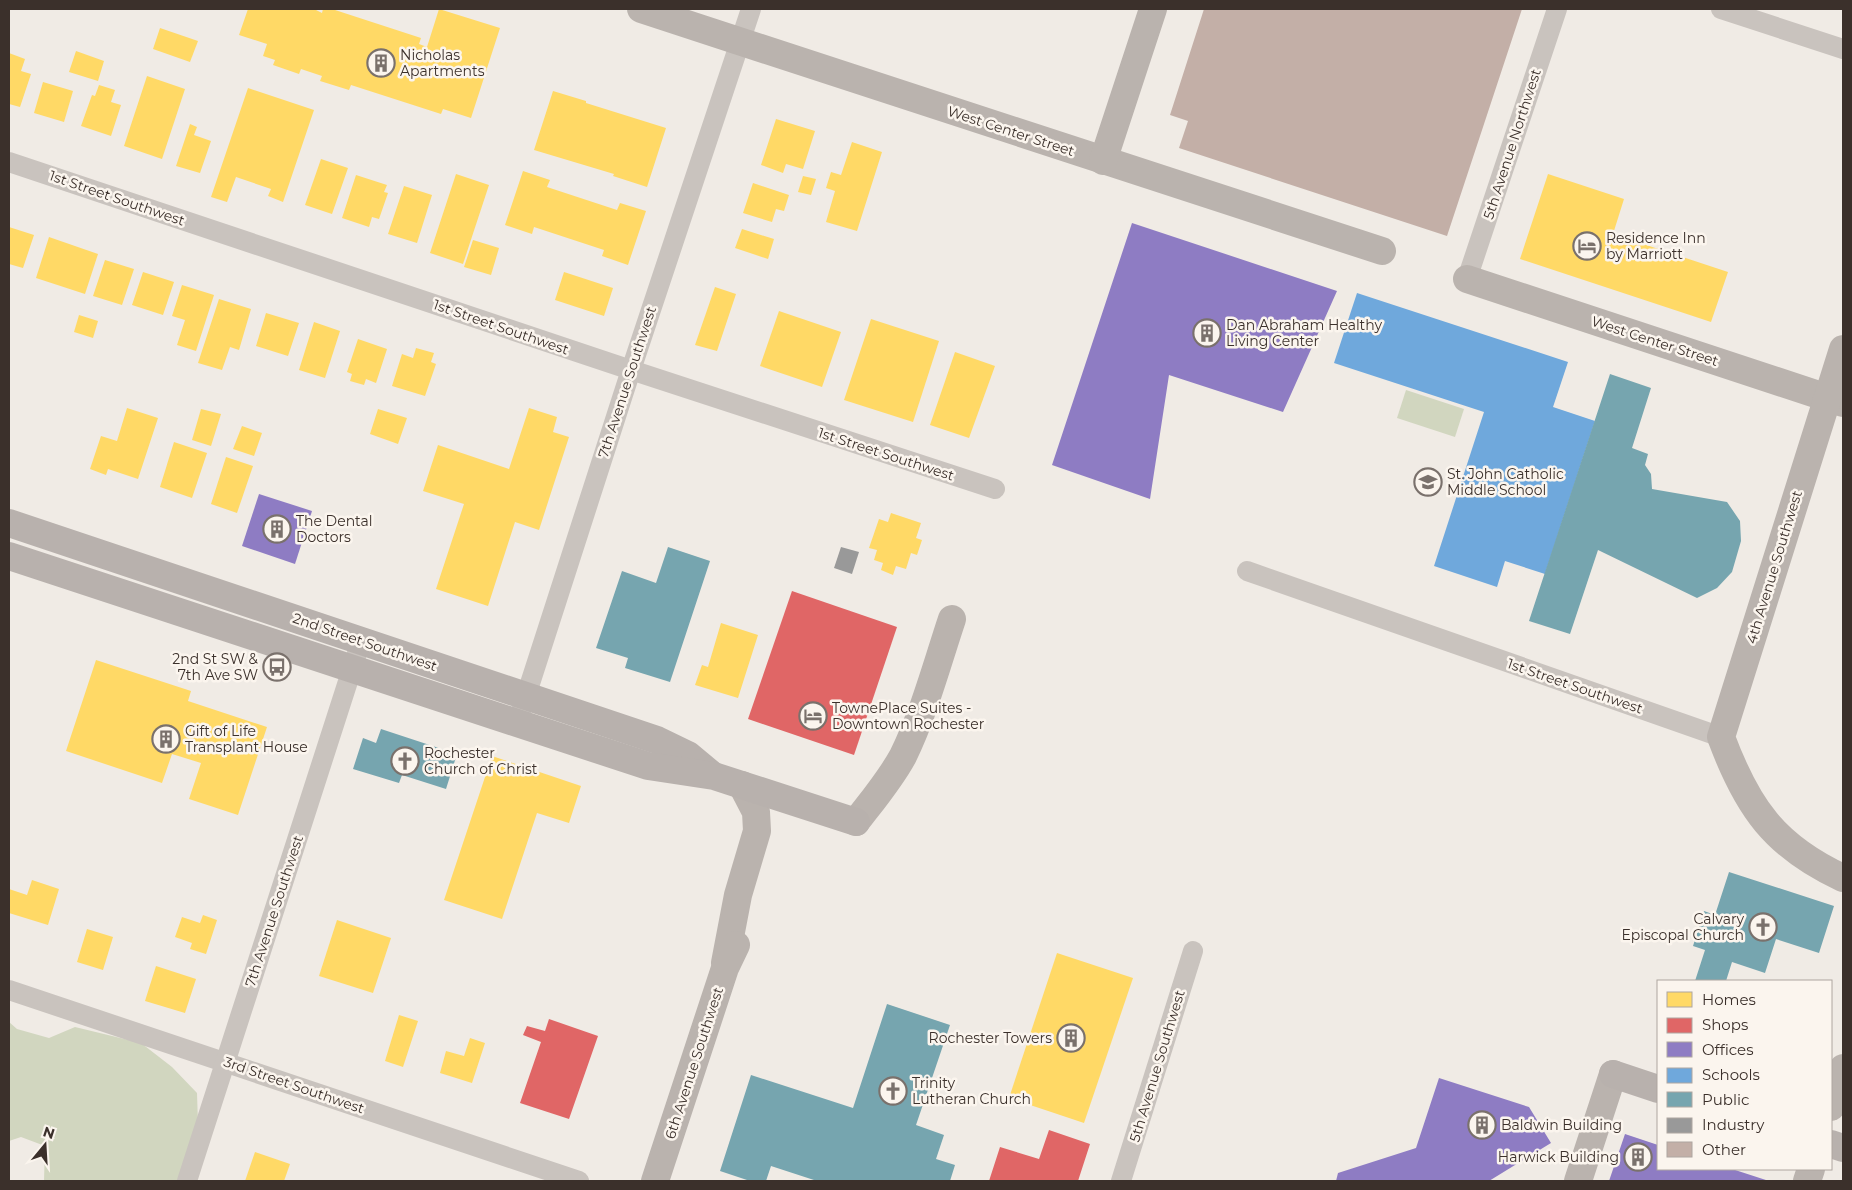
<svg xmlns="http://www.w3.org/2000/svg" width="1852" height="1190" font-family="Montserrat,sans-serif">
  <style>
    .green { fill: #d1d6bf }
    .homes { fill: #ffd966 }
    .shops { fill: #e06666 }
    .offices { fill: #8e7cc3 }
    .schools { fill: #6fa8dc }
    .public { fill: #76a5af }
    .industry { fill: #999 }
    .building { fill: #c3afa7 }
    .lines { fill: none; stroke-linecap: round; stroke-linejoin: round }
    .street { stroke: #c9c3be; stroke-width: 20 }
    .secondary { stroke: #bab3ae; stroke-width: 28 }
    .primary { stroke: #b8b1ad; stroke-width: 28 }
    .labels { text-anchor: middle; stroke-width: 5; stroke-linejoin: round; paint-order: stroke }
    .poi-label { font-size: 14px; fill: #3b302b; stroke: #fbf5ee; text-anchor: start }
    .street-label { font-size: 14px; fill: #3b302b; stroke: #fbf5ee }
  </style>
  <rect width="100%" height="100%" fill="#f0ebe5"/>
  <g class="green">
    <polygon points="1406,390 1464,409 1455,437 1397,418"/>
    <polygon points="9,1022 17,1029 49,1038 75,1027 141,1043 172,1067 197,1093 198,1124 178,1181 44,1181 45,1146 21,1137 9,1141"/>
  </g>
  <g class="homes">
    <polygon points="248,9 316,9 316,10 322,13 323,9 332,9 421,38 419,44 427,47 439,9 500,28 471,118 443,109 441,114 351,85 349,90 320,81 322,76 301,69 299,74 273,65 275,60 263,56 267,44 239,35"/>
    <polygon points="160,28 198,41 190,62 153,49"/>
    <polygon points="76,51 104,61 98,81 69,72"/>
    <polygon points="9,53 25,59 21,71 31,74 20,107 9,104"/>
    <polygon points="147,76 185,89 162,159 124,146"/>
    <polygon points="43,82 73,91 64,122 34,113"/>
    <polygon points="99,85 115,90 111,102 121,105 111,136 81,126 92,95 95,96"/>
    <polygon points="248,88 314,110 283,202 268,196 271,189 236,177 227,202 211,197"/>
    <polygon points="553,91 586,101 586,103 666,128 647,187 613,176 614,174 534,150"/>
    <polygon points="776,119 815,131 803,169 786,164 783,173 761,165"/>
    <polygon points="190,124 197,127 194,135 211,141 200,173 176,166"/>
    <polygon points="852,142 882,152 857,231 826,222 835,191 826,188 831,172 841,175"/>
    <polygon points="321,159 348,168 332,214 305,205"/>
    <polygon points="523,171 550,180 547,187 617,210 620,203 646,211 628,265 602,256 604,250 534,227 532,234 505,225"/>
    <polygon points="456,174 489,185 463,264 430,253"/>
    <polygon points="1548,174 1624,199 1613,234 1728,272 1711,322 1520,259"/>
    <polygon points="356,175 387,185 384,192 388,193 379,219 372,217 369,227 342,218"/>
    <polygon points="803,176 816,179 811,195 798,192"/>
    <polygon points="753,183 789,195 784,211 776,209 772,222 743,213"/>
    <polygon points="404,186 432,195 417,243 388,234"/>
    <polygon points="9,227 34,235 23,268 9,264"/>
    <polygon points="742,229 774,239 768,259 735,248"/>
    <polygon points="49,237 98,254 85,294 36,278"/>
    <polygon points="473,240 499,248 491,275 464,267"/>
    <polygon points="105,260 134,269 122,305 93,296"/>
    <polygon points="143,272 174,282 163,315 132,305"/>
    <polygon points="564,272 613,288 604,316 555,300"/>
    <polygon points="182,285 214,295 196,351 177,345 185,320 172,316"/>
    <polygon points="715,287 736,294 717,351 695,345"/>
    <polygon points="219,299 251,309 239,350 230,347 222,370 198,363"/>
    <polygon points="779,311 841,332 822,387 760,366"/>
    <polygon points="266,313 299,323 288,356 256,346"/>
    <polygon points="79,315 98,321 93,338 74,332"/>
    <polygon points="871,319 939,341 913,422 844,400"/>
    <polygon points="314,322 340,331 325,378 299,370"/>
    <polygon points="358,339 387,349 376,383 366,379 364,385 350,381 352,374 347,372"/>
    <polygon points="416,348 434,353 431,362 436,364 425,396 392,386 402,354 413,358"/>
    <polygon points="955,352 995,366 969,438 930,425"/>
    <polygon points="127,408 158,418 138,479 108,469 106,475 90,469 101,436 117,441"/>
    <polygon points="529,408 557,417 553,432 569,437 539,530 515,522 488,606 436,589 464,504 423,491 438,445 509,469"/>
    <polygon points="201,409 221,414 211,446 192,440"/>
    <polygon points="378,409 407,418 398,444 370,434"/>
    <polygon points="242,426 262,433 254,456 233,449"/>
    <polygon points="174,442 207,453 192,498 160,487"/>
    <polygon points="226,457 253,466 237,513 211,504"/>
    <polygon points="891,513 921,523 916,538 922,540 917,555 911,553 906,569 896,566 893,575 881,570 883,563 874,560 877,550 869,548 879,519 888,522"/>
    <polygon points="721,623 758,635 738,698 695,685 702,665 708,667"/>
    <polygon points="96,660 191,691 188,701 267,727 238,815 189,799 201,763 172,754 162,783 66,751"/>
    <polygon points="492,756 581,786 569,823 537,813 502,919 444,900"/>
    <polygon points="32,880 59,889 48,925 9,913 9,889 27,895"/>
    <polygon points="203,915 217,920 206,954 190,949 192,943 175,937 182,917 200,923"/>
    <polygon points="337,920 391,938 373,993 319,976"/>
    <polygon points="87,929 113,937 103,970 77,962"/>
    <polygon points="1057,953 1133,978 1084,1123 1009,1098"/>
    <polygon points="156,966 196,979 185,1013 145,1001"/>
    <polygon points="399,1015 418,1021 403,1067 385,1061"/>
    <polygon points="470,1038 485,1043 472,1083 440,1073 446,1051 464,1056"/>
    <polygon points="255,1152 290,1164 284,1181 245,1181"/>
  </g>
  <g class="shops">
    <polygon points="792,591 897,627 854,755 748,719"/>
    <polygon points="549,1019 598,1036 569,1119 520,1103 541,1042 523,1035 527,1026 545,1031"/>
    <polygon points="1049,1130 1090,1144 1078,1181 989,1181 1000,1147 1039,1159"/>
  </g>
  <g class="offices">
    <polygon points="1132,223 1337,291 1283,412 1169,375 1150,499 1052,465"/>
    <polygon points="259,494 312,511 295,564 242,546"/>
    <polygon points="1439,1078 1529,1107 1551,1143 1489,1181 1336,1181 1338,1173 1416,1148"/>
    <polygon points="1625,1134 1658,1145 1658,1169 1732,1169 1769,1181 1609,1181"/>
  </g>
  <polygon class="schools" points="1357,293 1568,362 1553,407 1595,421 1545,574 1505,561 1497,587 1434,566 1484,412 1334,363"/>
  <g class="public">
    <polygon points="1610,374 1651,388 1632,448 1648,454 1645,465 1651,474 1652,489 1727,502 1740,521 1741,541 1732,572 1717,588 1697,598 1598,550 1570,634 1529,621"/>
    <polygon points="668,547 710,561 670,682 625,668 628,658 596,648 622,571 656,583"/>
    <polygon points="381,729 457,754 446,789 402,775 399,783 353,769 363,738 376,743"/>
    <polygon points="1729,872 1834,906 1819,953 1776,939 1765,973 1732,962 1726,981 1695,981 1705,950 1693,946 1704,911 1715,915"/>
    <polygon points="887,1004 950,1025 916,1125 944,1135 936,1159 955,1165 950,1181 817,1181 771,1166 766,1181 750,1181 720,1171 751,1075 853,1108"/>
  </g>
  <polygon class="industry" points="841,547 859,552 852,574 834,568"/>
  <polygon class="building" points="1204,9 1522,9 1447,236 1179,148 1188,121 1170,115"/>
  <g class="lines">
    <g class="street">
      <polyline points="1721,9 1843,49"/>
      <polyline points="9,162 631,370 995,489"/>
      <polyline points="1467,279 1557,9"/>
      <polyline points="1247,571 1721,737"/>
      <polyline points="517,724 631,370 751,9"/>
      <polyline points="9,990 579,1181"/>
      <polyline points="187,1181 361,641"/>
      <polyline points="1121,1181 1193,951"/>
    </g>
    <g class="secondary">
      <polyline points="641,9 1382,251"/>
      <polyline points="1103,161 1153,9"/>
      <polyline points="1467,279 1843,403"/>
      <path d="M1843,349L1721,737C1747,807 1774,846 1843,878"/>
      <path d="M856,822C872,801 890,780 903,756C924,713 937,664 952,619"/>
      <polyline points="725,963 738,895 757,831 756,812 742,785"/>
      <polyline points="1831,1107 1843,1068"/>
      <polyline points="655,1181 725,968 736,945"/>
      <polyline points="1578,1181 1613,1074"/>
      <polyline points="1807,1181 1811,1169"/>
    </g>
    <g class="primary">
      <polyline points="9,523 657,740 688,755 712,775"/>
      <polyline points="9,556 648,766 714,776 856,822"/>
      <polyline points="1613,1074 1658,1089"/>
      <polyline points="1831,1144 1843,1148"/>
    </g>
  </g>
  <defs>
    <g id="building-ring" transform="scale(1.4375)"><circle r="9.5" fill="#fbf5ee" stroke="#7a716c" stroke-width="1.5"/><path d="M-4-6H4V6H1V3H-1V6H-4ZM-2.5-4.3h1.7v1.8h-1.7ZM.8-4.3h1.7v1.8H.8ZM-2.5-1h1.7V.8h-1.7ZM.8-1h1.7V.8H.8Z" fill="#7a716c"/></g>
    <g id="hotel-ring" transform="scale(1.4375)"><circle r="9.5" fill="#fbf5ee" stroke="#7a716c" stroke-width="1.5"/><path d="M-6-4.5h1.5V1H6V5H4.5V3h-9V5H-6ZM-4 0a1.8 1.8 0 1 1 3.6 0ZM.5 0V-2.5h3Q6-2.5 6 0Z" fill="#7a716c"/></g>
    <g id="school-ring" transform="scale(1.4375)"><circle r="9.5" fill="#fbf5ee" stroke="#7a716c" stroke-width="1.5"/><path d="M0-5L7-2L0 1L-7-2ZM-4 1L0 2.5L4 1V4Q0 6-4 4Z" fill="#7a716c"/></g>
    <g id="bus-ring" transform="scale(1.4375)"><circle r="9.5" fill="#fbf5ee" stroke="#7a716c" stroke-width="1.5"/><path d="M-5-6H5V4H4V6H2V4H-2V6H-4V4H-5ZM-3.5-4V0h7V-4ZM-3.5 1.2v1.5H-2V1.2ZM2 1.2v1.5H3.5V1.2Z" fill="#7a716c"/></g>
    <g id="church-ring" transform="scale(1.4375)"><circle r="9.5" fill="#fbf5ee" stroke="#7a716c" stroke-width="1.5"/><path d="M-1.2-6h2.4v3.5h3.3v2.4h-3.3V6h-2.4V-.1h-3.3v-2.4h3.3Z" fill="#7a716c"/></g>
  </defs>
  <g fill-rule="evenodd">
    <use href="#building-ring" x="381" y="63"/>
    <use href="#hotel-ring" x="1587" y="246"/>
    <use href="#building-ring" x="1207" y="333"/>
    <use href="#school-ring" x="1428" y="482"/>
    <use href="#building-ring" x="277" y="529"/>
    <use href="#bus-ring" x="277" y="667"/>
    <use href="#hotel-ring" x="813" y="716"/>
    <use href="#building-ring" x="166" y="739"/>
    <use href="#church-ring" x="405" y="761"/>
    <use href="#church-ring" x="1763" y="927"/>
    <use href="#building-ring" x="1071" y="1038"/>
    <use href="#church-ring" x="893" y="1091"/>
    <use href="#building-ring" x="1482" y="1125"/>
    <use href="#building-ring" x="1638" y="1157"/>
  </g>
  <g class="labels">
    <g class="poi-label">
      <text x="400" y="60">Nicholas<tspan x="400" dy="16">Apartments</tspan></text>
      <text x="1606" y="243">Residence Inn<tspan x="1606" dy="16">by Marriott</tspan></text>
      <text x="1226" y="330">Dan Abraham Healthy<tspan x="1226" dy="16">Living Center</tspan></text>
      <text x="1447" y="479">St. John Catholic<tspan x="1447" dy="16">Middle School</tspan></text>
      <text x="296" y="526">The Dental<tspan x="296" dy="16">Doctors</tspan></text>
      <text x="258" y="664" text-anchor="end">2nd St SW &amp;<tspan x="258" dy="16">7th Ave SW</tspan></text>
      <text x="832" y="713">TownePlace Suites -<tspan x="832" dy="16">Downtown Rochester</tspan></text>
      <text x="185" y="736">Gift of Life<tspan x="185" dy="16">Transplant House</tspan></text>
      <text x="424" y="758">Rochester<tspan x="424" dy="16">Church of Christ</tspan></text>
      <text x="1744" y="924" text-anchor="end">Calvary<tspan x="1744" dy="16">Episcopal Church</tspan></text>
      <text x="1052" y="1043" text-anchor="end">Rochester Towers</text>
      <text x="912" y="1088">Trinity<tspan x="912" dy="16">Lutheran Church</tspan></text>
      <text x="1501" y="1130">Baldwin Building</text>
      <text x="1619" y="1162" text-anchor="end">Harwick Building</text>
    </g>
    <g class="street-label">
      <text transform="translate(1011 131) rotate(18)" y="5">West Center Street</text>
      <text transform="translate(1512 144) rotate(-72)" y="5">5th Avenue Northwest</text>
      <text transform="translate(117 198) rotate(19)" y="5">1st Street Southwest</text>
      <text transform="translate(501 327) rotate(19)" y="5">1st Street Southwest</text>
      <text transform="translate(1655 341) rotate(18)" y="5">West Center Street</text>
      <text transform="translate(627 382) rotate(-72)" y="5">7th Avenue Southwest</text>
      <text transform="translate(886 454) rotate(18)" y="5">1st Street Southwest</text>
      <text transform="translate(1774 567) rotate(-73)" y="5">4th Avenue Southwest</text>
      <text transform="translate(365 642) rotate(19)" y="5">2nd Street Southwest</text>
      <text transform="translate(1575 686) rotate(19)" y="5">1st Street Southwest</text>
      <text transform="translate(274 911) rotate(-72)" y="5">7th Avenue Southwest</text>
      <text transform="translate(694 1063) rotate(-72)" y="5">6th Avenue Southwest</text>
      <text transform="translate(1157 1066) rotate(-73)" y="5">5th Avenue Southwest</text>
      <text transform="translate(294 1085) rotate(19)" y="5">3rd Street Southwest</text>
    </g>
  </g>
  <rect width="1852" height="1190" fill="none" stroke="#3b302b" stroke-width="20"/>
  <rect x="1657" y="980" width="175" height="190" fill="#fbf5ee" stroke="#aea6a0"/>
  <rect x="1667" y="992" width="25" height="15" fill="#ffd966" stroke="#aea6a0"/>
  <text x="1702" y="1005" font-size="15" fill="#3b302b">Homes</text>
  <rect x="1667" y="1018" width="25" height="15" fill="#e06666" stroke="#aea6a0"/>
  <text x="1702" y="1030" font-size="15" fill="#3b302b">Shops</text>
  <rect x="1667" y="1042" width="25" height="15" fill="#8e7cc3" stroke="#aea6a0"/>
  <text x="1702" y="1055" font-size="15" fill="#3b302b">Offices</text>
  <rect x="1667" y="1068" width="25" height="15" fill="#6fa8dc" stroke="#aea6a0"/>
  <text x="1702" y="1080" font-size="15" fill="#3b302b">Schools</text>
  <rect x="1667" y="1092" width="25" height="15" fill="#76a5af" stroke="#aea6a0"/>
  <text x="1702" y="1105" font-size="15" fill="#3b302b">Public</text>
  <rect x="1667" y="1118" width="25" height="15" fill="#999999" stroke="#aea6a0"/>
  <text x="1702" y="1130" font-size="15" fill="#3b302b">Industry</text>
  <rect x="1667" y="1142" width="25" height="15" fill="#c3afa7" stroke="#aea6a0"/>
  <text x="1702" y="1155" font-size="15" fill="#3b302b">Other</text>
  <g transform="translate(45 1145) rotate(18)" stroke="#fbf5ee" stroke-width="4" paint-order="stroke">
  <path d="M0-4L9 19L0 12L-9 19Z" fill="#3b302b"/>
  <text y="-8" font-size="14" font-weight="bold" text-anchor="middle" fill="#3b302b">N</text>
  </g>
</svg>
